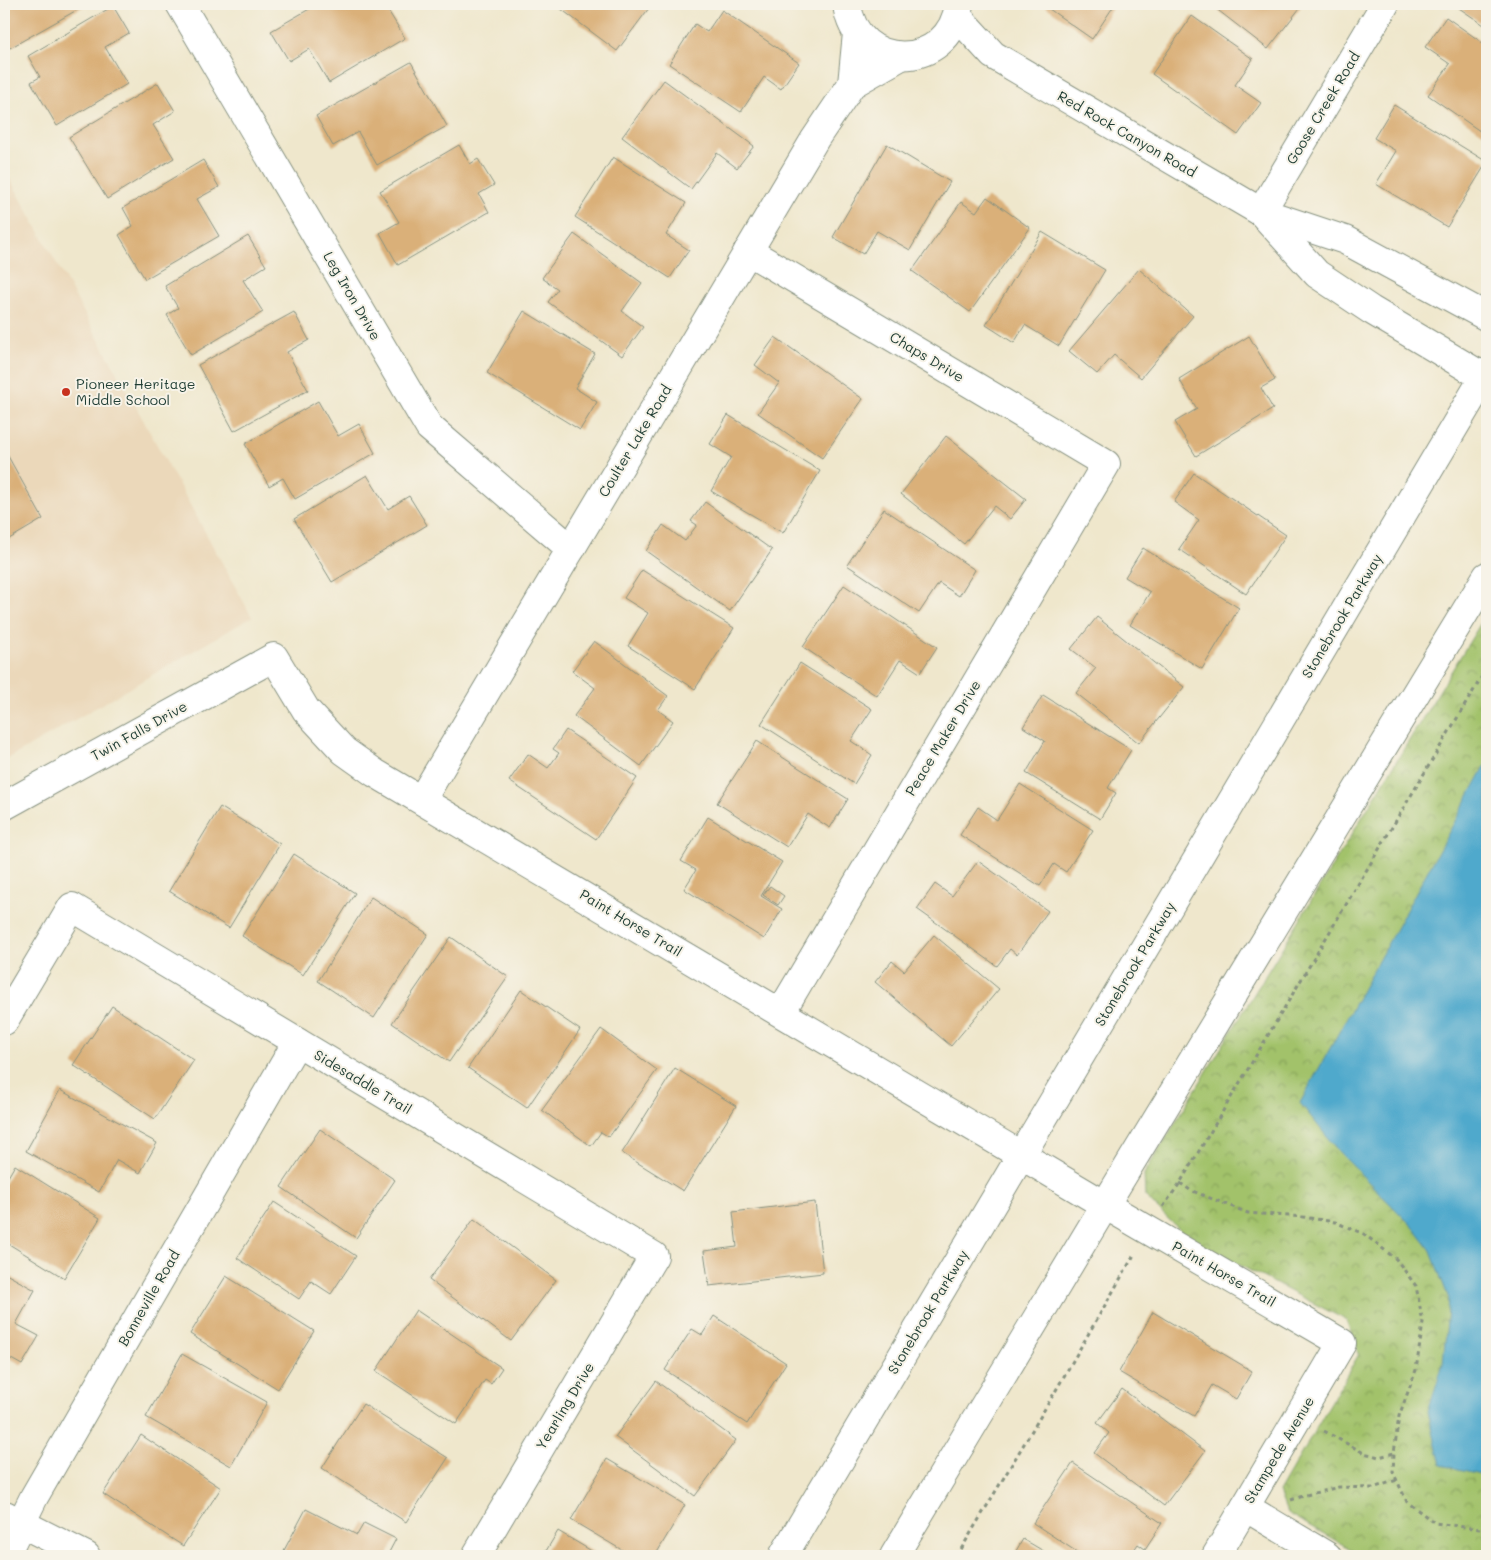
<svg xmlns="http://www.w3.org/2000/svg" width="1491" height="1560" font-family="Mali,sans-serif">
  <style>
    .built { fill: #ebd8ba }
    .park { fill: url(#park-crowns); stroke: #60804f }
    .water { fill: #4fa9cc; stroke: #377380 }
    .building { fill: #dab079 }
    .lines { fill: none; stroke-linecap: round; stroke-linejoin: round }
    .street-casing { stroke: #879280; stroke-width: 30 }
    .secondary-casing { stroke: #879280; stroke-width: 30 }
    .path { stroke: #879280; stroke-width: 3; stroke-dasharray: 4 4; stroke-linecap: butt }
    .street { stroke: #fff; stroke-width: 28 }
    .secondary { stroke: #fff; stroke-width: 28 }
    .poi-dot { fill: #c8321e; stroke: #f7f3e8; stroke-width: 2 }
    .labels { text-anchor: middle; stroke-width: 4; stroke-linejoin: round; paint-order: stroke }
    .street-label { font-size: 14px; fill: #1f3d34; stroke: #f7f3e8 }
    .poi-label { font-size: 14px; fill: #1f3d34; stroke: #f7f3e8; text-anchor: start }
  </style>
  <defs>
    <pattern id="park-crowns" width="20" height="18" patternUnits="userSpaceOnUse" patternTransform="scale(1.25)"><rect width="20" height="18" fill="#a2c26a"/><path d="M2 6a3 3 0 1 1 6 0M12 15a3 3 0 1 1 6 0" fill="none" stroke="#839f58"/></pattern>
  </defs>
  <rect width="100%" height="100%" fill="#f7f3e8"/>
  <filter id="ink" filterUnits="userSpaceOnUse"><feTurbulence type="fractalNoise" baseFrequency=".02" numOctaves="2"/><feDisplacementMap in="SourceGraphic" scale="10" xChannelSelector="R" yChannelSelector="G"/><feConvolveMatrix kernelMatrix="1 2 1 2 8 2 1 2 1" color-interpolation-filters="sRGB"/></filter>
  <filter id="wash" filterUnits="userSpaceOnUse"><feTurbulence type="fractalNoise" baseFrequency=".0096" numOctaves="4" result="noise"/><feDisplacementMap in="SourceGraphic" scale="20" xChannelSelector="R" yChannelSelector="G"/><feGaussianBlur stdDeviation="1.12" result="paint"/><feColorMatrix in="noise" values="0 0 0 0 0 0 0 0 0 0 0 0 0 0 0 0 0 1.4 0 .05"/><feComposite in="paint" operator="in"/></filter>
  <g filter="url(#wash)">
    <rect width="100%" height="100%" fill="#efe7cc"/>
    <polygon class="built" points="4,168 252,617 4,761"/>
    <polygon class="park" points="1487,613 1487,1556 1363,1556 1287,1513 1279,1492 1359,1354 1346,1320 1189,1239 1145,1196 1144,1174"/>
    <polygon class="water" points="1487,763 1487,1477 1476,1473 1441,1465 1428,1411 1443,1364 1449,1299 1430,1249 1414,1228 1339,1152 1300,1103"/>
    <g id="blocks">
      <g class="building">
        <polygon points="4,4 83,4 84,6 8,49 4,42"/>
        <polygon points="318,4 384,4 405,38 329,83 309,49 289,61 271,31"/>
        <polygon points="558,4 652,4 617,51 557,6"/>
        <polygon points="1042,4 1115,4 1092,39"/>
        <polygon points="1210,4 1303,4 1268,49"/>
        <polygon points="1462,4 1487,4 1487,27 1459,8"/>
        <polygon points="113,6 129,33 105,47 127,84 57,126 31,82 40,77 28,56"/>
        <polygon points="722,10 799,63 781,89 764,77 741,112 669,64 695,24 707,32"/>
        <polygon points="1192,16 1253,59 1235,85 1261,103 1238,135 1152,74"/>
        <polygon points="1446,17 1487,46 1487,136 1428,95 1450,64 1425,47"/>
        <polygon points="411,62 447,126 377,165 358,132 333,146 316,116"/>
        <polygon points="664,80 754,146 737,168 717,153 691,189 622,137"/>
        <polygon points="158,83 175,111 153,125 174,158 107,199 69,137"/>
        <polygon points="1394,105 1487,162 1447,227 1376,184 1396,151 1374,138"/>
        <polygon points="887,144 950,182 910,250 877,231 863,254 833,237"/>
        <polygon points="459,145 470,164 478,159 494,185 479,194 489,212 398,265 380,233 399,222 380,191"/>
        <polygon points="613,157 686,203 666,235 689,250 670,278 575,217"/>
        <polygon points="203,160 219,187 197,199 219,236 145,279 119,235 133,226 123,208"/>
        <polygon points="987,197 1030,228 970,312 912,271 961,202 976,212"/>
        <polygon points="1042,232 1105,270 1059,346 1025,325 1014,343 986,325"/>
        <polygon points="574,234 642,283 622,311 643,327 622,356 548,302 558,289 542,278"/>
        <polygon points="248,236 266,266 243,280 263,312 191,355 167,315 178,308 165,286"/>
        <polygon points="1139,269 1193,316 1141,378 1114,355 1097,374 1069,351"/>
        <polygon points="524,311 595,354 575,388 597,402 580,430 487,373"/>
        <polygon points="294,312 309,340 287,352 308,390 234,431 198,365"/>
        <polygon points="1249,336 1275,380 1261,388 1273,409 1196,456 1175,422 1197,409 1179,379"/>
        <polygon points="775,337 863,399 822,458 758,413 779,383 755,365"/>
        <polygon points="318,401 338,436 359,424 375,453 295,499 283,478 269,486 245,444"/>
        <polygon points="728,415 820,471 783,533 711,491 731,457 710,444"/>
        <polygon points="946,436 1026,499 1010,519 994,506 964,544 901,494"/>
        <polygon points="4,449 43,519 4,542"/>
        <polygon points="1194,473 1286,535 1246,594 1179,549 1199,520 1174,502"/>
        <polygon points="367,475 388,509 409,496 427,525 332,582 294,519"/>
        <polygon points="705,502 772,550 730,611 646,551 663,525 685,541 697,525 691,521"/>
        <polygon points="884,509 975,570 959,596 939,583 919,613 847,565"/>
        <polygon points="1143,548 1239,608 1202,669 1130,625 1150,592 1125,577"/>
        <polygon points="642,570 734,628 695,689 628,646 648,613 624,598"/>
        <polygon points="844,585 937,647 920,673 900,660 877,696 803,647"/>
        <polygon points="1097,617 1184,687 1139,743 1076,693 1096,668 1071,649"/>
        <polygon points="594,641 668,696 658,710 673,721 641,766 574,716 595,688 572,671"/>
        <polygon points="800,663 872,709 851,741 872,755 854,784 761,724"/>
        <polygon points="1043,695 1131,750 1108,788 1116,793 1100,819 1026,773 1045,741 1023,727"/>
        <polygon points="566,730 637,778 596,839 509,781 528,754 548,768 559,753 553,749"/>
        <polygon points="757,741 848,799 830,828 808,814 787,847 717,803"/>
        <polygon points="1020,784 1093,830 1066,872 1054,864 1040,886 960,835 978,807 997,820"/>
        <polygon points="220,807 280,844 229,928 169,891"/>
        <polygon points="708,817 782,862 761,896 782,909 764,939 684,889 696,870 681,861"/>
        <polygon points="294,854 355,893 303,975 242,936"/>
        <polygon points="978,861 1048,911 1017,955 1010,949 997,966 917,909 935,884 952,896"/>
        <polygon points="770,886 784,896 778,905 763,895"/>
        <polygon points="371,897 428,934 374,1018 318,981"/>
        <polygon points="934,935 999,989 951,1046 875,982 892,961 904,971"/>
        <polygon points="451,937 508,977 449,1062 392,1023"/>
        <polygon points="521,990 580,1030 527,1108 468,1068"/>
        <polygon points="112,1006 194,1060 155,1119 73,1065"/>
        <polygon points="601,1029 657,1070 609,1137 601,1132 591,1146 542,1110"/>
        <polygon points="675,1068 736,1106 683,1191 622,1153"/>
        <polygon points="60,1090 157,1143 140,1173 117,1160 99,1192 26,1151"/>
        <polygon points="320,1129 395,1180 356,1238 281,1187"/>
        <polygon points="15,1165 100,1218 64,1278 4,1241 4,1184"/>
        <polygon points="274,1202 356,1256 331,1294 311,1281 299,1299 237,1258"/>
        <polygon points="815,1202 823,1273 709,1286 704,1251 737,1247 733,1212"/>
        <polygon points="474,1219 556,1280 511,1341 429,1280"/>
        <polygon points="4,1273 35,1290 16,1324 39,1336 22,1365 4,1355"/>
        <polygon points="226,1276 314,1331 278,1389 190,1334"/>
        <polygon points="416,1310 502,1368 491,1384 485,1380 456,1424 376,1371"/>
        <polygon points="1153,1312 1252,1371 1236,1399 1212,1385 1194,1416 1119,1372"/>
        <polygon points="714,1316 786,1363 747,1424 665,1370 692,1329 702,1335"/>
        <polygon points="182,1354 267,1402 231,1466 146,1417"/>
        <polygon points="656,1381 736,1440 695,1496 615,1437"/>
        <polygon points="1122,1389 1205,1451 1164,1506 1094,1453 1109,1433 1097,1423"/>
        <polygon points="363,1404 448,1458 406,1522 322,1468"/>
        <polygon points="141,1435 221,1488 183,1546 103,1494"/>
        <polygon points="607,1459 685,1505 655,1556 632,1556 571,1520"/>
        <polygon points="1073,1463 1162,1523 1145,1549 1138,1544 1130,1556 1083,1556 1033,1523"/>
        <polygon points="306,1509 357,1535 364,1523 396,1539 387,1556 281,1556"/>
        <polygon points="558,1531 600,1556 543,1556"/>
        <polygon points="1023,1539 1052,1556 1013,1556"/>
      </g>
    </g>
  </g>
  <g filter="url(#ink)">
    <use href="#blocks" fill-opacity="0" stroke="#879280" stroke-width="1"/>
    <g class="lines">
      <g class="street-casing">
        <g id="street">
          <polyline points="180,4 429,427 571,549"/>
          <polyline points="852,84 857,33"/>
          <polyline points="1261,212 1385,4"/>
          <polyline points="748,251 1106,464 781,1012"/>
          <polyline points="422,799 815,139 852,84 901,56"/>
          <polyline points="4,1021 72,907 654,1256 476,1556"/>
          <polyline points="1105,1205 1342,1343 1216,1556"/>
          <polyline points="1245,1507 1327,1556"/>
          <polyline points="5,1515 86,1556"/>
          <polyline points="5,1556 34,1497 297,1042"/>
        </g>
      </g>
      <g class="secondary-casing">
        <g id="secondary">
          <path d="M847,4C855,72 950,73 959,4"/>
          <polyline points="958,17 993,55 1261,212 1345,240 1487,317"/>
          <polyline points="1262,213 1317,274 1371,310 1487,379"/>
          <polyline points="4,806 274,657 306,710 344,751 375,773 1105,1205"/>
          <polyline points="783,1556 1487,372"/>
          <polyline points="894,1556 1105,1205 1487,576"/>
        </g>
      </g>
      <g class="path">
        <polyline points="1180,1183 1190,1190 1248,1213 1303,1217 1335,1222 1364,1234 1396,1259 1416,1286 1423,1323 1416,1370 1399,1416 1394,1453 1393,1472 1407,1502 1435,1523 1487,1530"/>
        <polyline points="1163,1207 1180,1183 1487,668"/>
        <polyline points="1324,1431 1364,1453 1379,1457 1394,1453"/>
        <polyline points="1291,1500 1306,1495 1339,1487 1373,1488 1397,1480"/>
        <polyline points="957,1556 1052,1397 1134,1255"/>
      </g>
      <use href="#street" class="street"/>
      <use href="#secondary" class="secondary"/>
    </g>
  </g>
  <circle class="poi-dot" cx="66" cy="392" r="5"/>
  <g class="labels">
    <g class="street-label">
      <text transform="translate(1323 108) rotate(-59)" y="5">Goose Creek Road</text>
      <text transform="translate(1127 134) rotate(30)" y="5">Red Rock Canyon Road</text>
      <text transform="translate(352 296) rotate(60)" y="5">Leg Iron Drive</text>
      <text transform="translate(927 357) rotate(31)" y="5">Chaps Drive</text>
      <text transform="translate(635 441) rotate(-59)" y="5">Coulter Lake Road</text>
      <text transform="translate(1342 616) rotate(-59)" y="5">Stonebrook Parkway</text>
      <text transform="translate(139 731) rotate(-29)" y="5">Twin Falls Drive</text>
      <text transform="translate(943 738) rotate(-59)" y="5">Peace Maker Drive</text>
      <text transform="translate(631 923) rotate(31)" y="5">Paint Horse Trail</text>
      <text transform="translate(1135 964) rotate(-59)" y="5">Stonebrook Parkway</text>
      <text transform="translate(363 1082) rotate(31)" y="5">Sidesaddle Trail</text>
      <text transform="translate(1224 1274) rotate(30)" y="5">Paint Horse Trail</text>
      <text transform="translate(149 1298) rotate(-60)" y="5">Bonneville Road</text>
      <text transform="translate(928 1312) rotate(-59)" y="5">Stonebrook Parkway</text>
      <text transform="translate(565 1406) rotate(-59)" y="5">Yearling Drive</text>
      <text transform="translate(1279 1450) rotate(-59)" y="5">Stampede Avenue</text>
    </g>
    <g class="poi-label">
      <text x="76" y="389">Pioneer Heritage<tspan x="76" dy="16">Middle School</tspan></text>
    </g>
  </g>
  <rect width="1491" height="1560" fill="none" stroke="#f7f3e8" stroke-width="20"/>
</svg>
